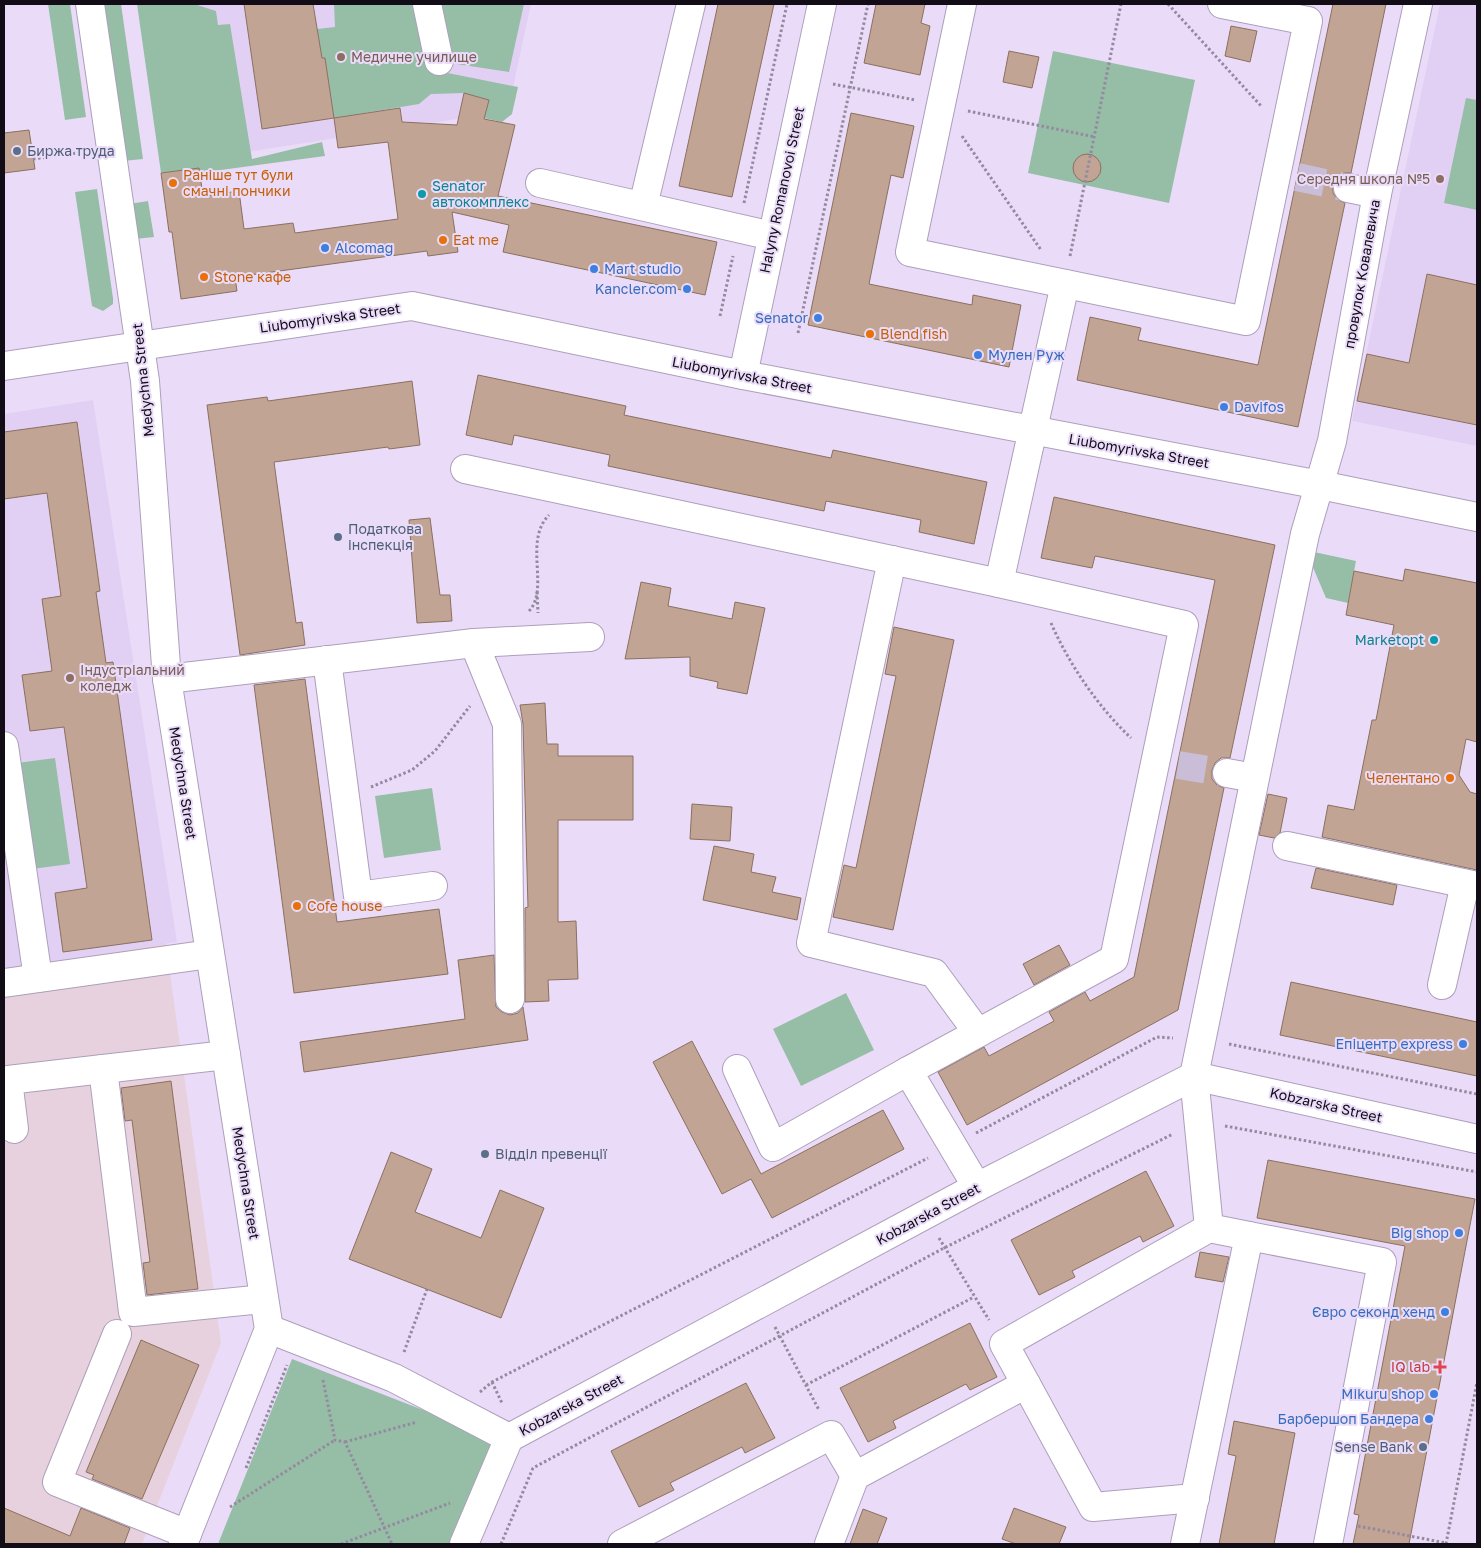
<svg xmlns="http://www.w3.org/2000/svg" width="1481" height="1548" font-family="'Golos Text',sans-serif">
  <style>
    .commercial { fill: #e8d1de }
    .built { fill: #e2d0f4 }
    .green { fill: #96bea7 }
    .building { fill: #c1a493; stroke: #8b7060 }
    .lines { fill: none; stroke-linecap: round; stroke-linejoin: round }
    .minor-tunnel { stroke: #c9bdd7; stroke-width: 28; stroke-dasharray: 28 14; stroke-linecap: butt }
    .minor-casing { stroke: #ad9fbb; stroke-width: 30 }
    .path { stroke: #948a9f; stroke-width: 3; stroke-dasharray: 2.5 2.5; stroke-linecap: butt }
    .minor { stroke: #fff; stroke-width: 28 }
    .education-dot { fill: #8d6e63; stroke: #eadcf9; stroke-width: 2 }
    .service-dot { fill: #5c6f8a; stroke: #eadcf9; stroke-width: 2 }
    .food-dot { fill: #e8710a; stroke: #eadcf9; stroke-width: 2 }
    .culture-dot { fill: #0f9aa8; stroke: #eadcf9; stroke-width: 2 }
    .shop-dot { fill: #3f7fe0; stroke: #eadcf9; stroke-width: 2 }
    .health-dot { fill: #e0444e; stroke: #eadcf9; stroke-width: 2 }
    .labels { text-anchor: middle; stroke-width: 4; stroke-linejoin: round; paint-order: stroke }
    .education-label { font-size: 14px; fill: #785e54; stroke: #eadcf9; text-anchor: start }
    .service-label { font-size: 14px; fill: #4e5e75; stroke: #eadcf9; text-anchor: start }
    .food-label { font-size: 14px; fill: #c56008; stroke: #eadcf9; text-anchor: start }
    .culture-label { font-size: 14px; fill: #0d838f; stroke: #eadcf9; text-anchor: start }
    .street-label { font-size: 14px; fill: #110c16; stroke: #eadcf9 }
    .shop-label { font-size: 14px; fill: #366cbe; stroke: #eadcf9; text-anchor: end }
    .health-label { font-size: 14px; fill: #be3a42; stroke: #eadcf9; text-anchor: end }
  </style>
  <rect width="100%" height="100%" fill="#eadcf9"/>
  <polygon class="commercial" points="92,406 221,1343 142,1544 4,1544 4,418"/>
  <g class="built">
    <polygon points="156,4 531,4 508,111 177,163"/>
    <polygon points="1440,4 1477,4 1477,446 1352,421"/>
    <polygon points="93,400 177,942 4,969 4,414"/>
  </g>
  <g class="green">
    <polygon points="48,4 70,4 86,117 65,120"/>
    <polygon points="100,4 121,4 143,159 123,161"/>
    <polygon points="137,4 194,4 216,11 218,25 230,24 252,159 322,142 325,156 199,173 198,168 161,173"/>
    <polygon points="334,4 425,4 433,70 518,87 512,114 502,122 484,118 489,100 464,93 431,94 419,104 334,118 325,58 322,58 317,29 335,27"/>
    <polygon points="439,4 524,4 509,72 450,63"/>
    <polygon points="1053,51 1195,80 1169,203 1028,173"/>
    <polygon points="1466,98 1477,100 1477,210 1444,203"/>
    <polygon points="97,189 113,298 113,304 103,311 92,306 75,192"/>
    <polygon points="148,201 154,237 135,239 129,204"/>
    <polygon points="1314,552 1356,561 1348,603 1326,598 1312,565"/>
    <polygon points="55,758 70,864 32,869 17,763"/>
    <polygon points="432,788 441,850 384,858 375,796"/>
    <polygon points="846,993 874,1050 801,1086 773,1029"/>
    <polygon points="292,1359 495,1438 453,1544 218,1544"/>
  </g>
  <g class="building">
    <polygon points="244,4 313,4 322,58 325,58 334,118 262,129"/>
    <polygon points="718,4 774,4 732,197 679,186"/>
    <polygon points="876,4 925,4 921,23 930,26 920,75 864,63"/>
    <polygon points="1333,4 1386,4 1351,173 1343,173 1337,177 1333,185 1333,193 1337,199 1345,203 1298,427 1077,380 1090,317 1141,328 1138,340 1258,365"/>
    <polygon points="1231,26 1257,31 1250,62 1225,56"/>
    <polygon points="1009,51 1039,57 1032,88 1003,82"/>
    <polygon points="464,93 489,100 484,119 515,125 498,196 717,242 705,295 503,252 509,225 452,212 458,252 428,256 427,251 235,277 237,291 181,299 172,232 169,232 161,173 199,168 203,196 239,191 244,229 293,223 295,233 398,219 388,142 338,148 334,118 400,108 402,122 457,125"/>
    <polygon points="851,113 914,126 903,178 891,175 869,284 972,305 973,295 1021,305 1009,367 808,325"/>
    <polygon points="29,130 35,169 4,173 4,133"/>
    <circle cx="1087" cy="168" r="14"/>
    <polygon points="1427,274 1477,285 1477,425 1357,401 1367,354 1409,363"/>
    <polygon points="478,375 626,406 624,415 831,458 833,450 987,482 974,544 919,532 921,520 826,501 824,511 608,466 610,455 514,435 512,445 466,435"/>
    <polygon points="412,381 420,445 389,449 388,447 274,462 296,623 302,622 305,645 240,655 207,405 267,397 268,401"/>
    <polygon points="77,422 100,591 96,592 106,663 113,662 152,940 63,952 55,893 87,888 64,727 30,731 22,675 52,671 42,599 61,596 47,493 4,499 4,432"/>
    <polygon points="1054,497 1275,545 1230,758 1221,758 1215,763 1212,770 1212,779 1217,785 1224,788 1178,1010 967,1125 938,1072 984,1047 989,1056 1054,1021 1049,1012 1085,992 1090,1001 1134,977 1215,580 1095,556 1092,568 1041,558"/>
    <polygon points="430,518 440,595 450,595 452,621 417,623 409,520"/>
    <polygon points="1405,569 1477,583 1477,742 1466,739 1459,775 1470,792 1477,794 1477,870 1322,837 1328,805 1354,810 1372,720 1376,720 1394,625 1346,615 1354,571 1403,581"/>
    <polygon points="641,582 671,588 668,606 732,619 735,602 765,608 747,694 717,688 718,682 690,676 690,657 625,659"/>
    <polygon points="894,627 954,640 893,930 833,917 844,865 856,868 896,676 885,674"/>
    <polygon points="305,679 337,922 439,909 448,974 294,993 254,685"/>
    <polygon points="545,703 547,744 558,744 558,756 633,756 633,820 558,820 558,922 576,921 578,979 548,980 549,1001 525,1002 525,908 528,907 523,724 520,705"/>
    <polygon points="1268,794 1287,798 1280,833 1274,838 1259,835"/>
    <polygon points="692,804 732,807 730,841 690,839"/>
    <polygon points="714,846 754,854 751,872 776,877 772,892 801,898 797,920 703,900"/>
    <polygon points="1316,868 1397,885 1393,905 1311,888"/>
    <polygon points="1059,945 1070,965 1034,985 1023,964"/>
    <polygon points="494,955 496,1007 502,1012 510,1015 518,1013 523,1007 528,1040 304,1072 300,1042 465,1019 458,960"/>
    <polygon points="1291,982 1477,1022 1477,1076 1280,1035"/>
    <polygon points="692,1041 761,1174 883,1110 904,1149 772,1218 751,1179 722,1194 653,1062"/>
    <polygon points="171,1081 198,1289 147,1295 143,1263 150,1262 132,1120 125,1121 121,1088"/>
    <polygon points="391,1152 432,1169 415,1212 481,1238 500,1190 544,1208 501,1318 349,1259"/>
    <polygon points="1268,1160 1475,1199 1409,1544 1353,1544 1359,1515 1354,1514 1405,1246 1257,1218"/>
    <polygon points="1146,1171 1174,1226 1143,1242 1140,1236 1072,1271 1075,1277 1039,1295 1011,1240"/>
    <polygon points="1200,1252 1229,1257 1223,1282 1195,1277"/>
    <polygon points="970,1323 997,1377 970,1390 966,1384 893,1421 896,1428 868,1442 840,1388"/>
    <polygon points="141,1340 199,1365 142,1499 92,1479 94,1475 86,1472"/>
    <polygon points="746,1383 775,1438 745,1453 742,1447 670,1483 674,1490 639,1507 611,1451"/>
    <polygon points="1234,1421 1295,1433 1274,1544 1219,1544 1236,1456 1228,1454"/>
    <polygon points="4,1508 70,1536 81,1508 130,1528 124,1544 4,1544"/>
    <polygon points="1014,1508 1066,1527 1059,1544 1016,1544 1002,1539"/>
    <polygon points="863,1509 887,1518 877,1544 850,1544"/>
  </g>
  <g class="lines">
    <g class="minor-tunnel">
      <polyline points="1297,177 1348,188"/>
      <polyline points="1178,765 1227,773"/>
    </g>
    <g class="minor-casing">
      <g id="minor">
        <polyline points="90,4 145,381 167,679 269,1329 183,1544"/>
        <polyline points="427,4 439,61"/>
        <polyline points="962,4 910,252 1246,321 1308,21 1222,4"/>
        <polyline points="540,183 772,236"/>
        <polyline points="1348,188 1377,194"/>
        <polyline points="643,206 691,4"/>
        <polyline points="4,366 412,306 743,375 1320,485 1477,517"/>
        <polyline points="743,375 822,4"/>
        <polyline points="465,469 999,583"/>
        <polyline points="892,560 811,943 934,973 978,1033"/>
        <polyline points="474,643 507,724 510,999"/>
        <polyline points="327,660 358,896 433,886"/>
        <polyline points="167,679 474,643 590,637"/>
        <polyline points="4,746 38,978"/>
        <polyline points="1227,773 1254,778"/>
        <polyline points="1287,846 1477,886"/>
        <polyline points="4,983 210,954"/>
        <polyline points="1442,985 1465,884"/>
        <polyline points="226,1055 103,1069 133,1312 264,1299"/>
        <polyline points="737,1069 773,1147 908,1071"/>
        <polyline points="14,1129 8,1080 103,1069"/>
        <polyline points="977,1187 908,1071 1114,959 1184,625 999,583 1065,284"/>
        <polyline points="1249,1236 1382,1262 1328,1544"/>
        <polyline points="269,1329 394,1378 509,1438"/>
        <polyline points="117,1334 57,1482 187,1534"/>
        <polyline points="1026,1384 1093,1507 1195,1498"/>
        <polyline points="464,1544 509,1438 977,1187 1194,1076 1477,1139"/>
        <polyline points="622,1544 831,1435 855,1476 1026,1384 1004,1344 1209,1228"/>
        <polyline points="829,1544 855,1476"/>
        <polyline points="1185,1544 1249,1236 1209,1228 1194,1076 1305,534 1332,441 1377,194 1418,4"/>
      </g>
    </g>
    <g class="path">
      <polyline points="1168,4 1262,107"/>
      <polyline points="833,84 915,100"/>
      <polyline points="968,111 1095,137"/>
      <polyline points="962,136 1041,250"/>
      <polyline points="33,159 84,152"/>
      <polyline points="744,203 787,4"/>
      <polyline points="1070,256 1121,4"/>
      <polyline points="720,316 733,256"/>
      <polyline points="798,333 868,4"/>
      <polyline points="537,592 538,613"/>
      <path d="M529,611C550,589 523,541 549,515"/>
      <path d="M1051,623C1069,664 1098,707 1131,738"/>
      <polyline points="371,787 412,770 435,751 470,706"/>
      <polyline points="1229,1044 1477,1094"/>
      <polyline points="1225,1126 1477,1172"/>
      <polyline points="976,1133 1157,1037 1173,1038"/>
      <polyline points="939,1238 989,1320"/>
      <polyline points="775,1327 819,1410"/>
      <polyline points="404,1352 427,1289"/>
      <polyline points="323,1380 335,1440 345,1442 392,1544"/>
      <polyline points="492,1382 502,1403"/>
      <polyline points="806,1385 974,1297"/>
      <polyline points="480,1392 492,1382 928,1158"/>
      <polyline points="345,1442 417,1422"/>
      <polyline points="246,1468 287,1365"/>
      <polyline points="230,1507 335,1440"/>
      <polyline points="1358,1526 1446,1543"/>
      <polyline points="341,1544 450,1503"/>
      <polyline points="501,1544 533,1468 944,1248 1173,1134"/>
      <polyline points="1446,1544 1477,1382"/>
    </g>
    <use href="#minor" class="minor"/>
  </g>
  <g class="education-dot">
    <circle cx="341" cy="57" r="5"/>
    <circle cx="1440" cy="179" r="5"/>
    <circle cx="70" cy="678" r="5"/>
  </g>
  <g class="service-dot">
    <circle cx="17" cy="151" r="5"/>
    <circle cx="338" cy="537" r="5"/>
    <circle cx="485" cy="1154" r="5"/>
    <circle cx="1423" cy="1447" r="5"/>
  </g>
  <g class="food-dot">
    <circle cx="173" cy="183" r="5"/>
    <circle cx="443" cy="240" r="5"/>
    <circle cx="204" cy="277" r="5"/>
    <circle cx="870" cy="334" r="5"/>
    <circle cx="1450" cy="778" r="5"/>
    <circle cx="297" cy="906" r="5"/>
  </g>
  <g class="culture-dot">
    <circle cx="422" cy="194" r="5"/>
    <circle cx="1434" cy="640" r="5"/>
  </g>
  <g class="shop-dot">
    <circle cx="325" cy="248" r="5"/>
    <circle cx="594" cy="269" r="5"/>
    <circle cx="687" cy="289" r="5"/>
    <circle cx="818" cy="318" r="5"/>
    <circle cx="978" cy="355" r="5"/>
    <circle cx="1224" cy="407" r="5"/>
    <circle cx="1463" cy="1044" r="5"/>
    <circle cx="1459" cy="1233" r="5"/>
    <circle cx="1445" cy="1312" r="5"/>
    <circle cx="1434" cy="1394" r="5"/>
    <circle cx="1429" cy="1419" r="5"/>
  </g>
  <path class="health-dot" d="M1437.5 1359.5h5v5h5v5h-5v5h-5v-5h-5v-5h5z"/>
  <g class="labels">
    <g class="education-label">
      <text x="351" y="62">Медичне училище</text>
      <text x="1430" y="184" text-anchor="end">Середня школа №5</text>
      <text x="80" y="675">Індустріальний<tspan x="80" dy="16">коледж</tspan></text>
    </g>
    <g class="service-label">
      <text x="27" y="156">Биржа труда</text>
      <text x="348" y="534">Податкова<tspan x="348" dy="16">інспекція</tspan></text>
      <text x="495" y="1159">Відділ превенції</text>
      <text x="1413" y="1452" text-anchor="end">Sense Bank</text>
    </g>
    <g class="food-label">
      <text x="183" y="180">Раніше тут були<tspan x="183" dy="16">смачні пончики</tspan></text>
      <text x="453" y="245">Eat me</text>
      <text x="214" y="282">Stone кафе</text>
      <text x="880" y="339">Blend fish</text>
      <text x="1440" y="783" text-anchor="end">Челентано</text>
      <text x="307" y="911">Cofe house</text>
    </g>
    <g class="culture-label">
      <text x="432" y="191">Senator<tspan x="432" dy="16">автокомплекс</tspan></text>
      <text x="1424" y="645" text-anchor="end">Marketopt</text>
    </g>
    <g class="street-label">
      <text transform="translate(782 190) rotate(-78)" y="5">Halyny Romanovoi Street</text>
      <text transform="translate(1362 274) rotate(-80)" y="5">провулок Ковалевича</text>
      <text transform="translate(330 318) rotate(-8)" y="5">Liubomyrivska Street</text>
      <text transform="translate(742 375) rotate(11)" y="5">Liubomyrivska Street</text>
      <text transform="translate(143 380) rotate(-96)" y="5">Medychna Street</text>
      <text transform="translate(1139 451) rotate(10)" y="5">Liubomyrivska Street</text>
      <text transform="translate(183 783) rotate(81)" y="5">Medychna Street</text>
      <text transform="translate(1326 1105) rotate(13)" y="5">Kobzarska Street</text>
      <text transform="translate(246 1183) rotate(81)" y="5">Medychna Street</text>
      <text transform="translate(928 1214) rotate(-28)" y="5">Kobzarska Street</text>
      <text transform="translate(571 1405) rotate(-28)" y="5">Kobzarska Street</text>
    </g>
    <g class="shop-label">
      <text x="335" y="253" text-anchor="start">Alcomag</text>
      <text x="604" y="274" text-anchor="start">Mart studio</text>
      <text x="677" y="294">Kancler.com</text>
      <text x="808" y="323">Senator</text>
      <text x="988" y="360" text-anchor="start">Мулен Руж</text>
      <text x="1234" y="412" text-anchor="start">Davifos</text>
      <text x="1453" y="1049">Епіцентр express</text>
      <text x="1449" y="1238">Big shop</text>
      <text x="1435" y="1317">Євро секонд хенд</text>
      <text x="1424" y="1399">Mikuru shop</text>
      <text x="1419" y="1424">Барбершоп Бандера</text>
    </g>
    <g class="health-label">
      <text x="1430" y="1372">IQ lab</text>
    </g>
  </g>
  <rect width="1481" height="1548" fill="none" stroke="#110c16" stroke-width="10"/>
</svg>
